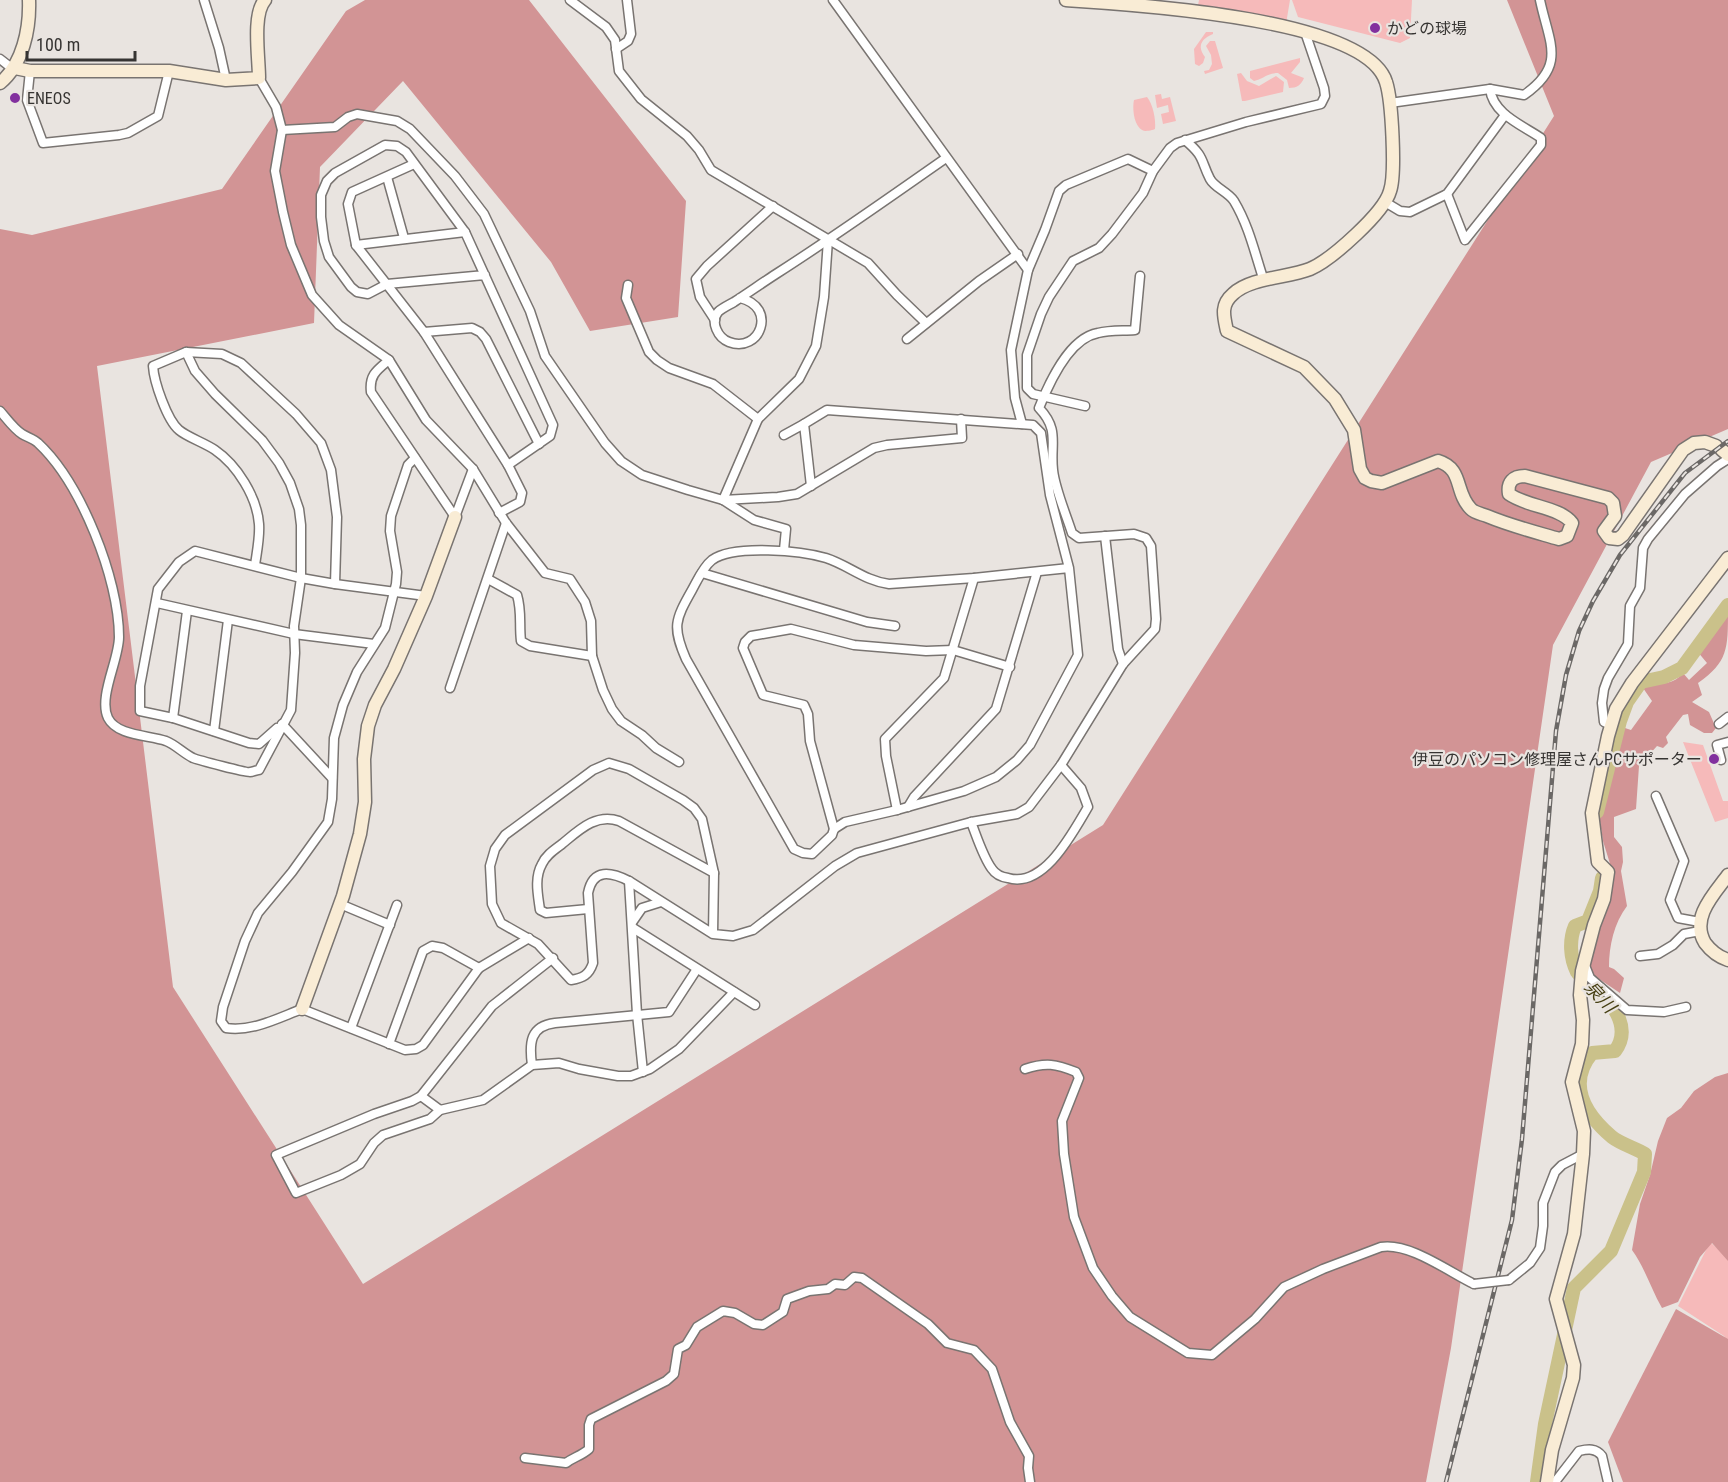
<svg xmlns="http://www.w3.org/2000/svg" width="1728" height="1482" font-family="'Roboto Condensed','Noto Sans JP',sans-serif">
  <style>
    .green { fill: #f6baba }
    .forest { fill: #d29495 }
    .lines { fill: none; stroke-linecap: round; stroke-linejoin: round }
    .river { stroke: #cac18a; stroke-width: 14 }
    .street-casing { stroke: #797471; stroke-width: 11 }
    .secondary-casing { stroke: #797471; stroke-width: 15 }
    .street { stroke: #fff; stroke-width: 8 }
    .secondary { stroke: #f9ecd5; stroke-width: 12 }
    .rail-casing { stroke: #6b6866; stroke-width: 4.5 }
    .rail { stroke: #e9e4e0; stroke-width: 2; stroke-dasharray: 7; stroke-linecap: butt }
    .street-bridge-casing { stroke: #797471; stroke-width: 11; stroke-linecap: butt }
    .street-bridge { stroke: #fff; stroke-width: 8 }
    .poi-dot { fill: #82309e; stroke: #e9e4e0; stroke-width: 2 }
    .labels { text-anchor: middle; stroke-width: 4.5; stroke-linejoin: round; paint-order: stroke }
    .poi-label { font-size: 16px; fill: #363432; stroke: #e9e4e0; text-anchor: start }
    .water-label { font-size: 18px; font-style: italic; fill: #463f13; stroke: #e9e4e0 }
  </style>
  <rect width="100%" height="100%" fill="#e9e4e0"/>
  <g class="green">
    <polygon points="1199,0 1290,0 1286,24 1198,5"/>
    <polygon points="1292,0 1412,0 1410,38 1400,43 1298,17"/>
    <path d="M1206,32H1213V34C1201,39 1197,46 1205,57L1203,63L1199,66L1195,64L1194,49Z"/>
    <polygon points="1210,41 1215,41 1223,68 1205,74 1204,71 1209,70 1212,64 1211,55 1206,46"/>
    <path d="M1300,58V62L1291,73L1304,78C1301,85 1297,88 1289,88L1287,80L1278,73C1268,73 1263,79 1254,81L1250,78V71Z"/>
    <polygon points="1241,73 1247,81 1259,86 1276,76 1284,82 1283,92 1245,101 1242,101 1237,74"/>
    <polygon points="1161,94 1162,99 1170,97 1176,121 1163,124 1161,114 1169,112 1168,105 1157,108 1155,95"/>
    <path d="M1147,97C1153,104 1156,120 1155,129C1154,130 1147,131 1145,131C1134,129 1132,109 1134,100Z"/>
    <polygon points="1683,742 1703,745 1723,801 1728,801 1728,818 1715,822"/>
    <polygon points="1710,1242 1728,1258 1728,1342 1724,1336 1678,1306"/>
  </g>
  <g class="forest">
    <polygon points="365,0 529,0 686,201 678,317 590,331 551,262 403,81 320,167 314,323 97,366 173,987 363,1284 1103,825 1554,116 1507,0 1728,0 1728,429 1651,462 1553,645 1451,1348 1426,1482 0,1482 0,229 32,235 222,189 346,11"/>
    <path d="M1728,610C1728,649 1728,662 1698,683L1702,695L1692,702L1709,712L1716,728L1712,733H1704L1690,725L1688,714L1683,715L1666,737L1668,743L1663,748L1657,746L1639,766L1636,809L1614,817V837L1622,847L1623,862L1621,871L1627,906C1614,923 1609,946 1609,967L1614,969L1624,978L1620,993L1593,975L1589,968L1611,867L1603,841L1599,815L1619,734L1622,727L1631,730L1652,701L1643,688C1658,680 1671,688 1683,673L1689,680L1707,663L1697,651Z"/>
    <path d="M1728,1073V1261L1712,1243L1700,1257L1678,1302L1662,1308C1651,1289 1645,1268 1632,1250L1640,1204L1650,1175L1658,1141L1667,1118L1681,1108L1694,1091L1715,1077Z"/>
    <polygon points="1676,1309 1728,1339 1728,1482 1623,1482 1608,1442"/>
  </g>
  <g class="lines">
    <g class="river">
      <polyline points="1597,812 1620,721 1627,702 1641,682 1664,677 1682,668 1728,605"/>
      <path d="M1537,1482L1545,1424L1574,1288L1611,1251L1644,1172L1645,1154C1635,1148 1621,1144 1612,1137C1585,1114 1566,1084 1592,1053L1615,1051C1633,1027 1611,1000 1591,984C1587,980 1580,977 1577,972C1570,958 1569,940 1575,926L1588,921L1600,891L1602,878"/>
    </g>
    <g class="street-casing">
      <g id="street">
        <polyline points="204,0 219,48 226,80"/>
        <polyline points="570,0 606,27 615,40 619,71 641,99 687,136 699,150 711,170 868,263 897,295 926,323"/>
        <polyline points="833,0 1028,270"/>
        <polyline points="616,49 628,41 631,34 627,0"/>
        <polyline points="0,59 9,66 15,68"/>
        <polyline points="30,71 27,100 43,143 119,135 128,133 158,116 169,71"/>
        <polyline points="259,78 276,107 282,130 275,171 283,212 291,245 312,295 339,325 389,360 426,420 473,469 506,523 545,573 570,579 585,602 591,621 592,656 603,690 612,709 621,721 642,735 656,748 679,762"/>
        <path d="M1390,103L1490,89L1524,95C1567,65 1549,43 1540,0"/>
        <polyline points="282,130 335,127 348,117 357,114 397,121 410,129 455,176 484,214 530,311 545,356 605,443 621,461 642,475 688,490 723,500 778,497 797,494 874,448 887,445 962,438 961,419"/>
        <path d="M1185,140C1205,157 1200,159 1210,179C1215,188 1228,192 1234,201C1249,226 1255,254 1264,281"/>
        <polyline points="414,164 352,192 348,204 356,245 424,332 508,465 522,493 520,502 499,513"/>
        <polyline points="387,177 404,238"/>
        <path d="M1447,194L1465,240L1541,145V138C1522,125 1493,114 1490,89"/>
        <polyline points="1385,202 1400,211 1410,212 1447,194 1505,115"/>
        <polyline points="356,245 465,232"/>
        <polyline points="485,275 387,284 368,294 357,292 351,287 329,257 324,241 321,217 321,195 327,181 335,173 385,145 397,146 406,152 465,232 553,425 550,436 508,465"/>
        <polyline points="628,285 626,298 649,352 657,360 669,368 713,384 758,419"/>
        <path d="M740,298C778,307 760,354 729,342C718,338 710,322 718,312C722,308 729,305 734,302C748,293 762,283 776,274C834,237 890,197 946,158"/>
        <polyline points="715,320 700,297 696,279 707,266 773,206"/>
        <polyline points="424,332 472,328 480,332 486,339 539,444"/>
        <polyline points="907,339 979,281 1018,254"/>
        <path d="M389,360C377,370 369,375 371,392L455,517"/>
        <polyline points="1085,406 1033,394 1027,388 1027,355 1041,314 1049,297 1073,261 1099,248 1112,234 1143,193 1153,171 1170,148 1177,143 1246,122 1321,104 1325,96 1324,88 1305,32"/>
        <path d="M0,411C7,419 14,429 22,434C27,437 34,439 38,443C81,483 119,579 119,637C119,660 98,697 108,718C117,736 149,735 166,741C176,745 183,753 193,758C198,760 247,773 250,772C253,772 256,770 259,770L291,710L295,653L294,626L301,578V525L299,509L290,483L279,463L262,440L215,394L195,371L186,352"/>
        <path d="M804,424L827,410L1033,425L1041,433L1050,495L1069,568L1078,655L1030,745L1017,760L996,777L964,791L897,810L845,822L834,829L832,835L812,854L803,853L794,849L686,659C672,627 675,620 692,590C697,581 703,567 712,560C734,544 802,551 826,558C848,565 865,581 889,584L974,578L1069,568"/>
        <polyline points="1022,424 1015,398 1011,350 1028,270 1045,230 1059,191 1066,185 1128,159 1153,171"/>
        <polyline points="784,435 804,424 811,486"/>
        <path d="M415,458L408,465L391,516L390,531L397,572L396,584L385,628L357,672L343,705L334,738L332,799L328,822L292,872L258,913L245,941L223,1007L221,1021L226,1028C252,1032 278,1018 302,1009L405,1050L416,1049L423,1045L479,968L529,938"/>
        <polyline points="723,500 758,419 799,379 816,346 824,297 828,240"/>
        <polyline points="723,500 754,520 786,529 784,550"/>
        <polyline points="455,517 473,469"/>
        <polyline points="1105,536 1118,649 1123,664"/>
        <path d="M255,565C257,551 260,537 259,524C257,497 237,465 215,450C205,443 187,437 179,430C167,420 154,382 153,366L186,352L222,354L241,363L296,414L321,443L331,470L337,517L335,584"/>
        <polyline points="702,573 867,622 895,626"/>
        <path d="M488,579L517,595C522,611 519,625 521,641L530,646L592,656"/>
        <polyline points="157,603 294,634 374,644"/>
        <polyline points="450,688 506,523"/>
        <polyline points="173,718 187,611"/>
        <polyline points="282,724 332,778"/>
        <polyline points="1719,724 1728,717"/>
        <polyline points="1611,725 1604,722 1602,703 1604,689 1608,678 1628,644 1630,606 1640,588 1643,548 1648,539 1685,494 1717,466 1728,459"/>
        <polyline points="277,728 259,744 249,743 173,718 140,711 140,686 158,589 179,562 195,551 301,578 335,584 426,596"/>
        <polyline points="214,731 228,620"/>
        <polyline points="1721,760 1717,745 1728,742"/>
        <polyline points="1656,796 1684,861 1670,900 1678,918 1700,922"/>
        <polyline points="908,807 914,797 996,709 1037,572"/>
        <polyline points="897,810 886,756 885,739 944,678 974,578"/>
        <path d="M971,822C977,837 983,857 992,869C996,875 1001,877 1008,878C1044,889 1073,832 1088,807L1081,788L1061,765"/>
        <polyline points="834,829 810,741 808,714 804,705 763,695 743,648 745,642 751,636 791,629 854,645 926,651 953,650 1010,667"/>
        <polyline points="629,881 637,1014 643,1072"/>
        <polyline points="340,904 390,925"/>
        <path d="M588,909L546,913L540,910C538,895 534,878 542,864C546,855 554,850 562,844C579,830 596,813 619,821L714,873"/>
        <polyline points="633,921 642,908 661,902"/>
        <polyline points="633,928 755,1005"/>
        <path d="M713,934L714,873L702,819L694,808L683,800L629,769L609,763L593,770L505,835L495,849L490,866L492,904L501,923L538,944L571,980C583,978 589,975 593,963L588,893C593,868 611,872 629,881L713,934L733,936L753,930L835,866L857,853L971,822L1017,814L1029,807L1061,765L1123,664L1155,629L1156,619L1151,546L1146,538L1134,534L1079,538L1072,533C1066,514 1055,489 1053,470C1050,444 1060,430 1039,408C1049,383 1069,338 1098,333C1110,330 1123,331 1135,330L1140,276"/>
        <polyline points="1640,956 1658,954 1673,945 1684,934 1700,931"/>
        <polyline points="553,958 492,1006 421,1096 412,1101 374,1114 276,1155 296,1193 341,1175 360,1164 374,1143 383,1135 430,1119 440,1110 483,1100 532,1065 559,1063 579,1069 618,1076 631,1076 650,1069 679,1049 734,992"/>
        <polyline points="1584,963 1590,978 1627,1010 1664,1012 1686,1007"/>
        <polyline points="351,1028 397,905"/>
        <polyline points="389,1044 423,951 432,946 443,948 479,968"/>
        <path d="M532,1065C529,1043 530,1026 555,1023L669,1012L697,969"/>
        <path d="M1025,1069C1046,1062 1056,1064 1076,1072L1079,1078L1062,1121L1064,1154L1074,1217L1093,1268L1112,1296L1130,1317L1188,1353L1212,1355L1255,1319L1284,1287L1323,1269L1381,1247C1409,1242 1449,1272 1474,1284"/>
        <polyline points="421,1096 440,1110"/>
        <polyline points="1509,1280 1530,1263 1540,1248 1543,1226 1543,1203 1555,1172 1562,1165 1583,1154"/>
        <path d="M525,1458L566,1463C574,1457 581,1456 589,1449V1425L591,1419L666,1381L674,1374L678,1349L686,1345L697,1327L723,1311L735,1313L754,1324L763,1325L783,1312L787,1299L809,1291L828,1289L835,1284L845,1285L854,1277L862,1278L928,1324L947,1343L974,1350L992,1369L1010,1422L1029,1456L1028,1468L1030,1482"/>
        <path d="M1555,1482L1579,1451C1588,1449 1596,1448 1602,1456L1608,1482"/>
      </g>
    </g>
    <g class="secondary-casing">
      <g id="secondary">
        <path d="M1066,0C1128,4 1366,17 1386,82C1392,100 1396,174 1390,191C1384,213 1331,260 1310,269C1288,278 1251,277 1233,294C1220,305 1224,317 1227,331L1304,367L1335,399L1354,430L1360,469L1365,478L1371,481L1382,483L1438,461C1464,469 1454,492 1471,509C1475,513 1482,514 1487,516C1511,526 1535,532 1559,539L1567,536L1572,523C1560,507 1527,507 1509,494C1507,482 1513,476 1525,476L1608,498L1613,503L1615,516L1604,531L1609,538L1618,539L1623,535L1683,450L1694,443L1705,442L1716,446"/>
        <path d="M15,68L30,71H169L226,80L259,78C259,58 252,14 265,0"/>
        <path d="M0,83C23,64 30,29 29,0"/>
        <polyline points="1722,450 1728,455"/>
        <path d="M1728,875C1714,894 1690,918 1705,943C1711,951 1719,957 1728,960"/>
        <polyline points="302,1009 343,896 360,834 365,802 364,759 368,726 375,705 394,669 426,596 455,517"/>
        <polyline points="1547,1482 1552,1450 1573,1378 1574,1365 1556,1299 1574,1234 1583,1154 1584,1131 1572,1082 1582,1044 1583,1020 1580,995 1582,971 1594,925 1604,899 1608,872 1598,862 1592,813 1608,736 1616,709 1632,683 1728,558"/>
      </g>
    </g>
    <use href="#street" class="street"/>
    <use href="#secondary" class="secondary"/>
    <g class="rail-casing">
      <polyline id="rail" points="1446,1482 1512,1220 1522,1139 1556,731 1566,675 1579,631 1593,601 1620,555 1685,473 1728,441"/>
    </g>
    <use href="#rail" class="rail"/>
    <g class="street-bridge-casing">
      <polyline id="street-bridge" points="1474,1284 1509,1280"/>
    </g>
    <use href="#street-bridge" class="street-bridge"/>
  </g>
  <g class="poi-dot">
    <circle cx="1375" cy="28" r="6"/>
    <circle cx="15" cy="98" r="6"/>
    <circle cx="1714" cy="759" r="6"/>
  </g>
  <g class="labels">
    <g class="poi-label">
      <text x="1387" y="34">かどの球場</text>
      <text x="27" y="104">ENEOS</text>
      <text x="1702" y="765" text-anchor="end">伊豆のパソコン修理屋さんPCサポーター</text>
    </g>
    <g class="water-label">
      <text transform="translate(1600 997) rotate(47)" y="6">泉川</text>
    </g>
  </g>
  <path d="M27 51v9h108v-9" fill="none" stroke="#363432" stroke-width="3"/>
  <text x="36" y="51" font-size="18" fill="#363432" stroke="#e9e4e0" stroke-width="4.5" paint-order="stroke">100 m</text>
</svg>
